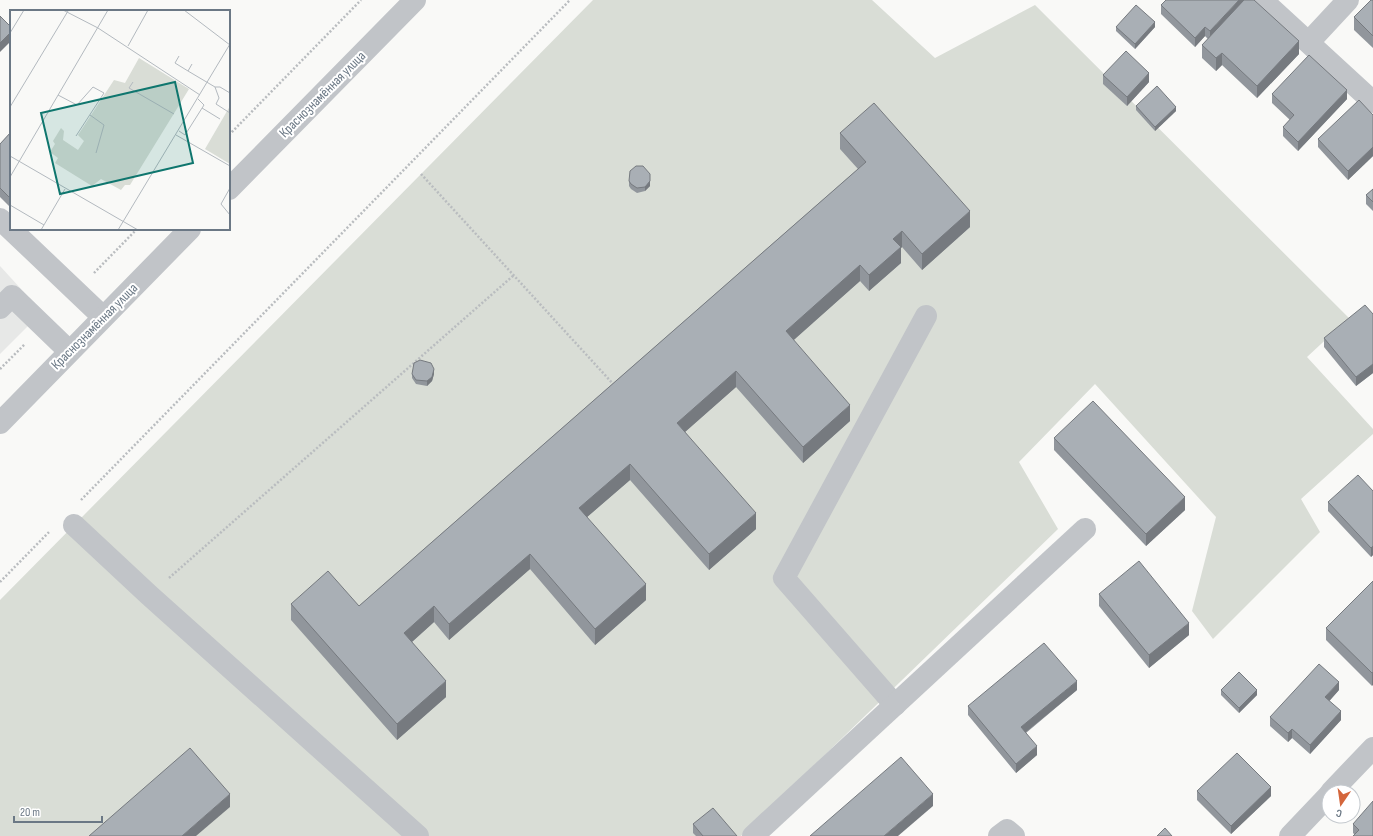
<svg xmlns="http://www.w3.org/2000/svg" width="1373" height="836" font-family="'Sofia Sans Condensed',sans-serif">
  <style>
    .built { fill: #e7e8e7 }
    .green { fill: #d9ddd6 }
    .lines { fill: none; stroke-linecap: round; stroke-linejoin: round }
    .path { stroke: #b9bcbf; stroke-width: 2.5; stroke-dasharray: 2 2; stroke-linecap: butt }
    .minor { stroke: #c1c4c8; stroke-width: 22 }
    .wall { fill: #91969c }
    .shaded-wall { fill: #767a7f }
    .building { fill: #a9afb5; stroke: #767a7f }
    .labels { text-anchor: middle; stroke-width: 4; stroke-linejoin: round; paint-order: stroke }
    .street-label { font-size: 14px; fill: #6b7885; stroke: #fff }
    .inset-road { fill: none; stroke: #b3b9bf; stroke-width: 1 }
    .view { fill: #0f766e; fill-opacity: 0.15; stroke: #0f766e; stroke-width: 2 }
    .inset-edge { fill: none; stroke: #6b7885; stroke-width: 2 }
  </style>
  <rect width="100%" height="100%" fill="#f9f9f7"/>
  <polygon class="built" points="0,266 42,312 0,354"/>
  <polygon class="green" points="593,0 872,0 935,58 1035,5 1349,318 1307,357 1373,429 1373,434 1301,499 1320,532 1213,639 1192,611 1216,517 1095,384 1019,462 1058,529 741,836 0,836 0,600"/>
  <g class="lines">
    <g class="path">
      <polyline points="229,135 361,0"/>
      <polyline points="421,174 615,386"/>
      <polyline points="94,273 137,229"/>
      <polyline points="0,369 25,344"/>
      <polyline points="81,500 570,0"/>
      <polyline points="169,578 514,275"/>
      <polyline points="0,582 49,532"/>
    </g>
    <g class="minor">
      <polyline points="1262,0 1373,102"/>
      <polyline points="1309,42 1348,0"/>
      <polyline points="229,189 415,0"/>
      <polyline points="0,219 103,317"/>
      <polyline points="0,308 12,296 69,351"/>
      <polyline points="0,423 190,229"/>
      <polyline points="74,525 149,595 418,836"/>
      <polyline points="895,705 784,578 926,316"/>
      <polyline points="1331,792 1373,748"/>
      <polyline points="753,836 1085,529"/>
      <polyline points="999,836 1007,830 1014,836"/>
      <polyline points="1290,836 1329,795"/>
    </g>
  </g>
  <g class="wall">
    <polygon points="1373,0 1373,48 1354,30 1354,17"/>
    <polygon points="1161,5 1299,54 1257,98 1222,65 1216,71 1202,58 1202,45 1208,39 1205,36 1195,47 1161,14"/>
    <polygon points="1116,27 1155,27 1135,49 1116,31"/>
    <polygon points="1103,75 1149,82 1127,106 1103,84"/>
    <polygon points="1272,94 1347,99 1298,151 1283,136 1283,127 1290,120 1272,103"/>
    <polygon points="1136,106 1176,111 1155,131 1136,110"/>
    <polygon points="1373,115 1373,156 1348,180 1318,147 1318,139"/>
    <polygon points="11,132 11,208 0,197 0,144"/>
    <polygon points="840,133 970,227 922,270 902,247 901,248 901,263 869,291 860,281 793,340 850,421 803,463 736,387 685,432 756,529 709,570 630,480 587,517 646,600 595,645 530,569 449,640 434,622 412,642 446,697 397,740 291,620 291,604 359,606 858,169 840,149"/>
    <polygon points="629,181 650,186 645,191 637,193 631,189 629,186"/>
    <polygon points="1373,189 1373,211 1366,204 1366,195"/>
    <polygon points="1373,314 1373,373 1356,386 1324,347 1324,338"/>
    <polygon points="412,374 434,374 432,381 427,386 416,384 412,378"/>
    <polygon points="1054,438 1185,510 1146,546 1054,450"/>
    <polygon points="1373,491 1373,555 1371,557 1328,511 1328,502"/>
    <polygon points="1373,581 1372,686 1326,640 1326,628"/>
    <polygon points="1099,594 1189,635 1149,668 1099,606"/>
    <polygon points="1077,690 1026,733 1037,755 1016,773 968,715 968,706"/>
    <polygon points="1221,690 1257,695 1239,713 1221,695"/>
    <polygon points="1339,690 1329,701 1341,720 1310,754 1292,738 1288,742 1270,726 1270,717"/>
    <polygon points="1197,791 1271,796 1231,834 1197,800"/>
    <polygon points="693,824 737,836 696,836 693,833"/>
    <polygon points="1353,824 1373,836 1355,835 1353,833"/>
  </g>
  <g class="shaded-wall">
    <polygon points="1239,0 1246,0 1210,40 1210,31"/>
    <polygon points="1155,22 1155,27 1135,49 1135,44"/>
    <polygon points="1205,27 1205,36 1195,47 1195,38"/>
    <polygon points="11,32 11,41 0,52 0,43"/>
    <polygon points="1299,41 1299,54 1257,98 1257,86"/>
    <polygon points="1222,53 1222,65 1216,71 1216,58"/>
    <polygon points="1149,73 1149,82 1127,106 1127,97"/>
    <polygon points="1347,90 1347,99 1298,151 1298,142"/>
    <polygon points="1176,107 1176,111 1155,131 1155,127"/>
    <polygon points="1373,147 1373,156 1348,180 1348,171"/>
    <polygon points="650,178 650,186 645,191 645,187"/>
    <polygon points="970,211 970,227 922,270 922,254"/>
    <polygon points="902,231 902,247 901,248 901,263 869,291 869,275 893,239"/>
    <polygon points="860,265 860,281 786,347 786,331"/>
    <polygon points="1373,364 1373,373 1356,386 1356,377"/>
    <polygon points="434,369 434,374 432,381 427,386 427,381"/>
    <polygon points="736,371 736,387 677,439 677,423"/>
    <polygon points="850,405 850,421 803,463 803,447"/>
    <polygon points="630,464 630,480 579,524 579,508"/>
    <polygon points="1185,497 1185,510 1146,546 1146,534"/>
    <polygon points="756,513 756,529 709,570 709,554"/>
    <polygon points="1373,546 1373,555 1371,557 1371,548"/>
    <polygon points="530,554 530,569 449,640 449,624"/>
    <polygon points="646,584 646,600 595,645 595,629"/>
    <polygon points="434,606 434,622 404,649 404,633"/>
    <polygon points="1189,623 1189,635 1149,668 1149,655"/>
    <polygon points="1373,672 1373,685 1372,686 1372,673"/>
    <polygon points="446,681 446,697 397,740 397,724"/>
    <polygon points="1077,681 1077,690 1021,736 1021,727"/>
    <polygon points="1339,682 1339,690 1325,706 1325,697"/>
    <polygon points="1257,690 1257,695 1239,713 1239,708"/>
    <polygon points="1341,711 1341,720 1310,754 1310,745"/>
    <polygon points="1292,729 1292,738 1288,742 1288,733"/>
    <polygon points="1037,746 1037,755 1016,773 1016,764"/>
    <polygon points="1271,787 1271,796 1231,834 1231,826"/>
    <polygon points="230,794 230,807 196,836 182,836"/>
    <polygon points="933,794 933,806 898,836 884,836"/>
  </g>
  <g class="building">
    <polygon points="1166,0 1239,0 1210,31 1205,27 1195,38 1161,5"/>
    <polygon points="1244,0 1254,0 1299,41 1257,86 1222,53 1216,58 1202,45"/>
    <polygon points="1371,0 1373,0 1373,36 1354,17"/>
    <polygon points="1136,5 1155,22 1135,44 1116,27"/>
    <polygon points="0,16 11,27 11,32 0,43"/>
    <polygon points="1126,51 1149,73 1127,97 1103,75"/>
    <polygon points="1309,55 1347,90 1298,142 1283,127 1294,115 1272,94"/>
    <polygon points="1157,86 1176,107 1155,127 1136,106"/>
    <polygon points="1359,100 1373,115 1373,147 1348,171 1318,139"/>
    <polygon points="874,103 970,211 922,254 902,231 893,239 901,247 869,275 860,265 786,331 850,405 803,447 736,371 677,423 756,513 709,554 630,464 579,508 646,584 595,629 530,554 449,624 434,606 404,633 446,681 397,724 291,604 328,571 359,606 866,162 840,133"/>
    <polygon points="11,132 11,199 0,188 0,144"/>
    <polygon points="636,166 643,166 650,174 650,181 645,187 637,188 631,184 629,181 630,171"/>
    <polygon points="1373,189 1373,202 1366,195"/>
    <polygon points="1365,305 1373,314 1373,364 1356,377 1324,338"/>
    <polygon points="420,360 431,363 434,369 432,377 427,381 416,380 412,374 414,363"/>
    <polygon points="1093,401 1185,497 1146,534 1054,438"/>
    <polygon points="1358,475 1373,491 1373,546 1371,548 1328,502"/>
    <polygon points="1139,561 1189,623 1149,655 1099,594"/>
    <polygon points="1373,581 1373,672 1372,673 1326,628"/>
    <polygon points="1044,643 1077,681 1021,727 1037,746 1016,764 968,706"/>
    <polygon points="1319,664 1339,682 1325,697 1341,711 1310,745 1292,729 1288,733 1270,717"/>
    <polygon points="1239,672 1257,690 1239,708 1221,690"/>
    <polygon points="190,748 230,794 182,836 89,836"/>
    <polygon points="1237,753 1271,787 1231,826 1197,791"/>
    <polygon points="901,757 933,794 884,836 810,836"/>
    <polygon points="1373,801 1373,836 1353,836 1359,830 1353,824"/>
    <polygon points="713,808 737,836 703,836 693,824"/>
    <polygon points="1165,828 1172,836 1157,836"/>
  </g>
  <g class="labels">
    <g class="street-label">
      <text transform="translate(322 94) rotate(-45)" y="5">Краснознамённая улица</text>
      <text transform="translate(94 326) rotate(-45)" y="5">Краснознамённая улица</text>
    </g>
  </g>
  <g transform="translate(10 10)">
    <rect width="220" height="220" fill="#f9f9f7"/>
    <path d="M129,48L179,79L120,175H115L111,180L91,169L82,176L45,153L48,148L40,142L45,134L43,131L51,118L54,121L53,130L68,140L74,131L68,125L104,70L115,73ZM220,96V154L195,139Z" fill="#d9ddd6"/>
    <path class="inset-road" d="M53,0L88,18L190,85M174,0L220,35M0,23L14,0M118,36L138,0M169,46L165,53L178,61M182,54L178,61L205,77H210L220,83M123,72L119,78L164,104M205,77L209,88L206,94L220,103M48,85L67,95L83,77L94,83L66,126M0,97L58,1M192,98L210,109M80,105L94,115L86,143M169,121L175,125L194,95L188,89M166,125L220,156M0,146L128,220M0,167L98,0M220,178L211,194L220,205M0,195L34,215M31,220L55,179M108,220L220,34"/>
    <path class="view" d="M165,72L183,153L50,184L31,103Z"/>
    <rect width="220" height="220" class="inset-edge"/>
  </g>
  <g transform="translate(1341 804) rotate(193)"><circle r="19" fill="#ffffff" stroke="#c4c9ce"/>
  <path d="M0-3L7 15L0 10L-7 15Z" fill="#d4663c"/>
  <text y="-6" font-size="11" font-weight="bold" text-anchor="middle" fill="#6b7885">С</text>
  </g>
  <path d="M14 816v6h88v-6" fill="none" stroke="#6b7885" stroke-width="2"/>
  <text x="20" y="816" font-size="12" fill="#6b7885" stroke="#ffffff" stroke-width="3" paint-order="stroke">20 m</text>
</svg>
